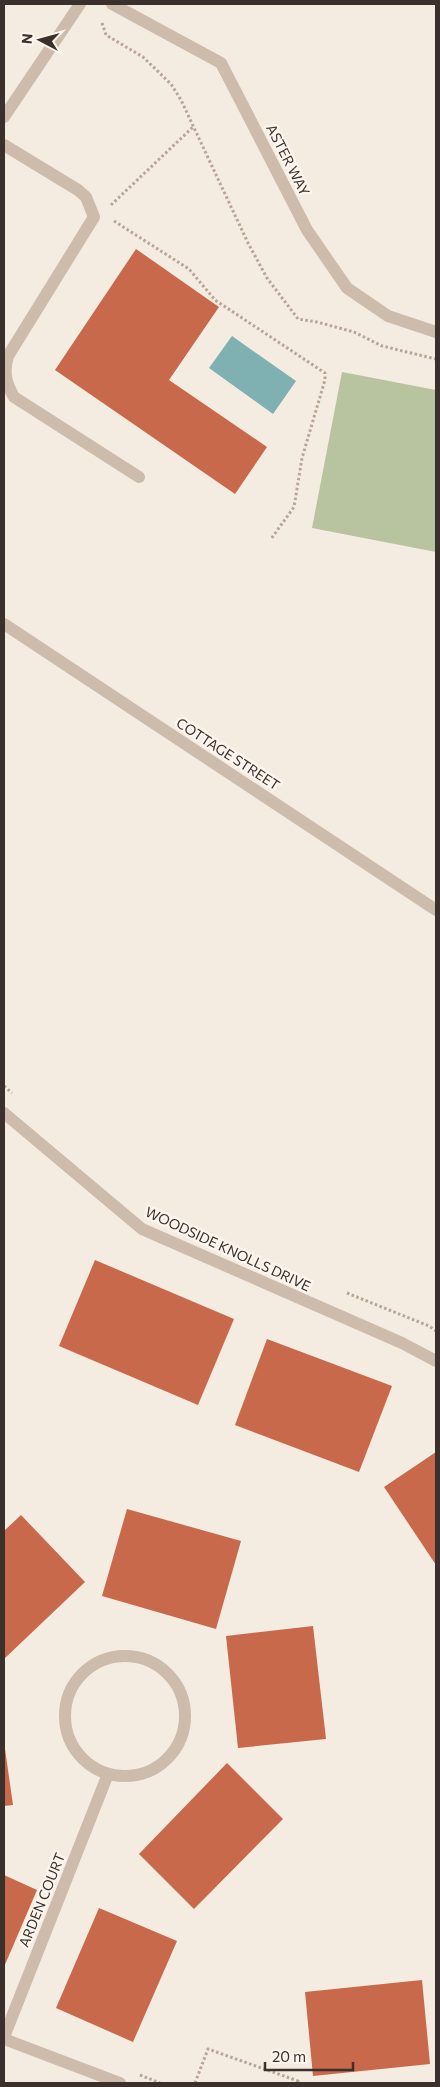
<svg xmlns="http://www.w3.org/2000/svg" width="440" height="2087" font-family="Commissioner,sans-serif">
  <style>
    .green { fill: #b8c4a0 }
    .water { fill: #7fb0b2 }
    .building { fill: #c8694b }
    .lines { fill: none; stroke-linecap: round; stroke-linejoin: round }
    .path { stroke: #b9a596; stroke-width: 3; stroke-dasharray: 2.5 2.5; stroke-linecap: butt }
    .minor { stroke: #cdbbac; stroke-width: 12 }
    .labels { text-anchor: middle; stroke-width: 5; stroke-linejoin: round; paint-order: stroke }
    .street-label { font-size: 14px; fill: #3b302b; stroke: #fbf5ee }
  </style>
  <rect width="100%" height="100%" fill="#f4ebe1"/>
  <polygon class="green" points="342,372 436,390 436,552 312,528"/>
  <polygon class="water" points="232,336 296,381 273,414 209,368"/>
  <g class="building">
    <polygon points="136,249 219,307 169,380 267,447 235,494 55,370"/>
    <polygon points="95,1260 234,1319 198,1405 59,1346"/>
    <polygon points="267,1339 392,1386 359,1472 235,1425"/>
    <polygon points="436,1452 436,1565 384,1487"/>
    <polygon points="127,1509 241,1541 216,1629 102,1596"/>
    <polygon points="21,1515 85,1582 4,1659 4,1531"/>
    <polygon points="313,1626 326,1739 238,1748 226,1636"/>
    <polygon points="4,1742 13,1805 4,1806"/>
    <polygon points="227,1763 283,1819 194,1909 139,1854"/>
    <polygon points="4,1875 37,1890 4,1967"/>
    <polygon points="99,1908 177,1941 133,2042 56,2008"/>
    <polygon points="422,1980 430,2064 313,2076 305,1992"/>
  </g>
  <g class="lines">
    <g class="path">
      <polyline points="102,23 106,35 143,57 171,84 181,100 248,243 267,278 298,319 317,322 354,332 382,346 436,359"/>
      <polyline points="111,205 193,127"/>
      <polyline points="114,221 189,269 215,300 325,373 325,380 302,458 294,507 271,539"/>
      <polyline points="4,1086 12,1093"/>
      <polyline points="347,1293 429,1326 436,1331"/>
      <polyline points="140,2075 160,2083"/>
      <polyline points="195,2083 208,2049 298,2081 297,2083"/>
    </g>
    <g class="minor">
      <polyline points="112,4 221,63 307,230 347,288 388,316 436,332"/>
      <polyline points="4,117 80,4"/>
      <path d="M4,145L78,190L86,197L94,217L8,356C3,372 6,383 14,397L139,477"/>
      <polyline points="4,624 436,910"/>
      <polyline points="4,1113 142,1229 402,1343 436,1361"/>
      <circle cx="125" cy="1716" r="60"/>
      <polyline points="4,2037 108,1774"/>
      <polyline points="4,2039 120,2083"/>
    </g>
  </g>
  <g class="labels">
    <g class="street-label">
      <text transform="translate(288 160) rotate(63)" y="5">ASTER WAY</text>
      <text transform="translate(228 754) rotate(33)" y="5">COTTAGE STREET</text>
      <text transform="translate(228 1249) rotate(25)" y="5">WOODSIDE KNOLLS DRIVE</text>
      <text transform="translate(42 1900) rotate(-68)" y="5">ARDEN COURT</text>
    </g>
  </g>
  <rect width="440" height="2087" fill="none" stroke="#3b302b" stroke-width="10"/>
  <g transform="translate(40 40) rotate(276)" stroke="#fbf5ee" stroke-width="4" paint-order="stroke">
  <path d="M0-4L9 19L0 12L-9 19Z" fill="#3b302b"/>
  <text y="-8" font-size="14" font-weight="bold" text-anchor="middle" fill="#3b302b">N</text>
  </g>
  <path d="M265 2062v8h88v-8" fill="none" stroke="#3b302b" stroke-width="2.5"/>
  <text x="272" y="2062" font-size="15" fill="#3b302b" stroke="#fbf5ee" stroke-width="4" paint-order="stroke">20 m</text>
</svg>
